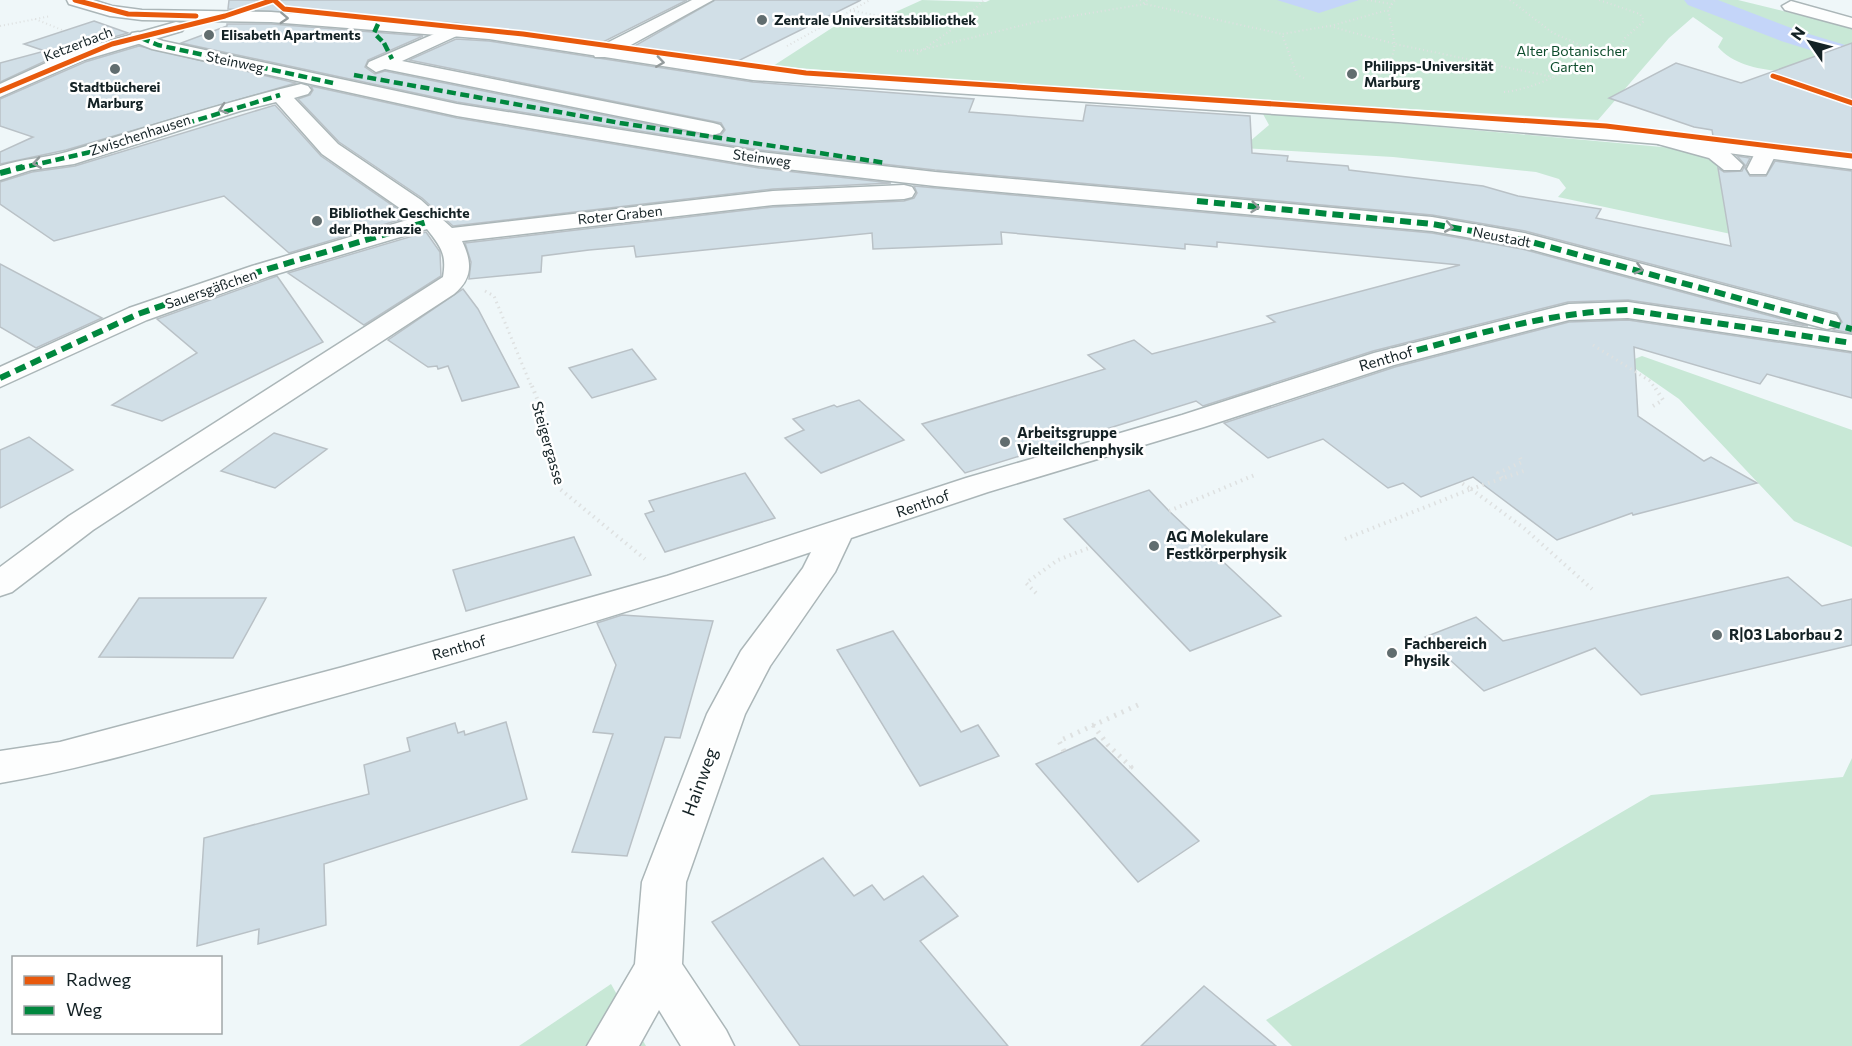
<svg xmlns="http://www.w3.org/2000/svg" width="1852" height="1046" font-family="Commissioner,sans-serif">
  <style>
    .green { fill: #c8e8d6 }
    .water { fill: #c4d5f9 }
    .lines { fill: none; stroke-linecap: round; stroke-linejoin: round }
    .canal { fill: #c4d5f9; fill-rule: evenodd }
    .building { fill: #d1dfe7; stroke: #b9c1c6; stroke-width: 1.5 }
    .minor-casing { stroke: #abb6b8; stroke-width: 3 }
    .major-casing { stroke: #abb6b8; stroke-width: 3 }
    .path-far3 { stroke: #dee1e1; stroke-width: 2; stroke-dasharray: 1 3; stroke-linecap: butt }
    .path-far2 { stroke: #dee1e1; stroke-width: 3; stroke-dasharray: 1.5 4; stroke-linecap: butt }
    .path-far1 { stroke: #dee1e1; stroke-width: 4; stroke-dasharray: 1.5 4.5; stroke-linecap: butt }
    .path { stroke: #dee1e1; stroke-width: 5; stroke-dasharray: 2 6; stroke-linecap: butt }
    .minor { fill: #fdfefe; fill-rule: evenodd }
    .major { fill: #fdfefe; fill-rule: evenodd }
    .quiet-far1 { stroke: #00873e; stroke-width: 4.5; stroke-dasharray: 9 4.5; stroke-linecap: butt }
    .quiet { stroke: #00873e; stroke-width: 6; stroke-dasharray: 11 6; stroke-linecap: butt }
    .cycleway-casing { stroke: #fff; stroke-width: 8 }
    .cycleway { stroke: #e8590c; stroke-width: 5 }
    .oneway { stroke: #949b9c }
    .poi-dot { fill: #616d6f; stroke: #fff; stroke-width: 2 }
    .labels { text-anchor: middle; stroke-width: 5; stroke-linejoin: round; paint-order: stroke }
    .far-poi-label { font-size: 14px; font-weight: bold; fill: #142225; stroke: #fff; text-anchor: start }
    .far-street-label { font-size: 14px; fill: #142225; stroke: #fff }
    .far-park-label { font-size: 14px; fill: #0e4d2d; stroke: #fff }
    .street-label { font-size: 15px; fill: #142225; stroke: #fff }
    .poi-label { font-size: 15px; font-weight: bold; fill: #142225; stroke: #fff; text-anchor: start }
    .near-street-label { font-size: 18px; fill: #142225; stroke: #fff }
  </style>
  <rect width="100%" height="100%" fill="#eff7f9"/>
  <g class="green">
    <path d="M922,0L986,2L990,0H1738L1852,28V69C1812,71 1747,80 1718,47L1723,38L1693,17L1669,38L1598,120L1037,87L773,66L852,15L880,19Z"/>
    <polygon points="1263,114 1362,120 1684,149 1717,163 1722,192 1852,260 1558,197 1566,188 1559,179 1536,172 1393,157 1242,148 1269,125"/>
    <polygon points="1642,356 1852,430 1852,547 1794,521 1679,399 1633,367 1632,360"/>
    <polygon points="1852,758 1852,1046 1292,1046 1266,1020 1651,795 1843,777"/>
    <polygon points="611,984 646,1046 519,1046"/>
  </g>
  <polygon class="water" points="1277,0 1359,0 1319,13"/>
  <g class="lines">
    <polygon class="canal" points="1684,0 1718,0 1799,31 1852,47 1852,63 1781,41 1688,5"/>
  </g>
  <g class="building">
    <polygon points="229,0 687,0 601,43 456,23 228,9"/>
    <polygon points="715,0 861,0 734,63 631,48"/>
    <polygon points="94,21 128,33 69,50 0,82 0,63 45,51 24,44"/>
    <polygon points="227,24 271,24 423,36 368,60 365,67 375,74 385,71 713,137 721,135 725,130 721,123 409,60 456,39 489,41 753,82 974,99 969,112 1083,121 1086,105 1250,116 1252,153 1288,156 1287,161 1348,166 1349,170 1483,186 1518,196 1601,209 1596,218 1731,246 1718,168 1724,172 1742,171 1745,165 1737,156 1750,158 1745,168 1750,176 1766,176 1775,161 1852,171 1852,333 1833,330 1842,322 1837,313 1525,231 1432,215 935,170 759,150 457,102 181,43 227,26"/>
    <polygon points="1852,43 1852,153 1713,136 1712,130 1694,127 1609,98 1676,63 1741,83"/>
    <polygon points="139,46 296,83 66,150 0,164 0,152 33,137 0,126 0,99 85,62"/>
    <polygon points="311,86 457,118 759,168 891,183 773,189 453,226 422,198 339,142 298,99 310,95 313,90"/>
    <polygon points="275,105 321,156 409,217 289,253 224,196 54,241 0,204 0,182 32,172 75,166"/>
    <polygon points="914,186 1432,233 1522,249 1808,326 1628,300 1568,302 1373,351 1203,406 1196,401 965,473 922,424 1105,369 1088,355 1134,340 1152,354 1275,322 1267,316 1460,265 1217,242 1217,247 1185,244 1185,249 1001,232 1002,244 873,249 872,233 636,257 634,246 589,250 542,256 541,272 469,279 471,262 465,243 773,207 904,201 914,198 917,193"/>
    <polygon points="426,232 440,252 441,276 364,325 288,273"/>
    <polygon points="0,264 102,318 36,348 0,327"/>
    <polygon points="277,276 323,342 162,421 112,405 197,353 157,319"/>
    <polygon points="463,289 478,309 519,387 462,401 448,366 438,369 437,366 428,367 388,340"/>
    <polygon points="1628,320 1852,353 1852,398 1767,374 1760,384 1634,347 1638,416 1704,461 1711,457 1757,483 1633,515 1632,513 1557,540 1473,477 1421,497 1403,483 1388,488 1323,439 1268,458 1224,423 1395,367 1569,322"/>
    <polygon points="632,349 656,379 592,398 569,368"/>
    <polygon points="859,400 904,440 821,473 785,438 804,430 793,419 834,405 837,407"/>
    <polygon points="274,433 327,449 275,488 221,471"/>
    <polygon points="29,437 73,470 0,508 0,450"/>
    <polygon points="745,473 775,518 665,552 645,514 654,511 649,501"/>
    <polygon points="1149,490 1169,511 1281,616 1190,651 1064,519"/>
    <polygon points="574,537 591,575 466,611 453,570"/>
    <polygon points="1788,577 1822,606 1852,599 1852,645 1641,695 1595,648 1484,691 1425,637 1476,617 1503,641"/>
    <polygon points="139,598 266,598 233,658 99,657"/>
    <polygon points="622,615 713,621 680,738 665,737 627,856 572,852 613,734 593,732 616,665 597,623"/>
    <polygon points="893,631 961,732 978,725 999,756 920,786 837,650"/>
    <polygon points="506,722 527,799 324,864 326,925 258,944 259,929 197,946 204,838 369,794 364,765 410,751 407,738 455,723 458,733 464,731 465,735"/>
    <polygon points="1095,738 1199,841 1138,882 1036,764"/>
    <polygon points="823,858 854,896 872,885 884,900 923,876 958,916 920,941 1008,1046 800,1046 712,922"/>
    <polygon points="1204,986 1276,1046 1141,1046"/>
  </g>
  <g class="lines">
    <g class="minor-casing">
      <g id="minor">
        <polygon points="692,0 713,0 609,57 595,57 593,53 595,49"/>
        <polygon points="1791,1 1852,18 1852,28 1785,10 1782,6"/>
        <polygon points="455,25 464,30 461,34 402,61 713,123 720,125 723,129 720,133 713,135 385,69 376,72 367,66 369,62"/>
        <polygon points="138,32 163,41 457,104 759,152 935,172 1432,217 1524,233 1836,315 1840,321 1836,327 1827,329 1522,247 1432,231 935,186 759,166 457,116 152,49 132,41 129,37 132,33"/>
        <path d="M301,84L308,86L311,90L308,94L294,98L338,144L421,200L452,228L773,191L904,185L912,187L915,192L912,197L904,199L773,205L462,241C472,262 473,278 454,294L93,530L12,592L0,596V567L69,516L443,277C447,254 441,247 427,229L270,276L147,320L0,387V367L129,308L252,266L414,218L322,154L276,102L240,111L74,164L31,170L0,180V166C22,159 45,158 67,152C145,128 222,103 301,84Z"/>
        <polygon points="1666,133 1725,148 1743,165 1740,170 1724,170 1709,158 1658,144 1655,139 1658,134"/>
        <polygon points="1767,144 1775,145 1778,150 1766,174 1750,174 1747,169 1759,145"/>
        <path d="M1628,302L1852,335V351L1628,318L1569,320L1394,365L1204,427L988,492L851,538L835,572L770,666L745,714L686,882L682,964L726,1030L734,1046H681L659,1010L639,1046H587L635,964L642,882L707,714L741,651L803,568L811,552C639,610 465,661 290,709C194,736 98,766 0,783V751L60,742L343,667L667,576L966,478L1182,415L1374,353L1569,304Z"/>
      </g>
    </g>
    <g class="major-casing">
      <g id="major">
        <polygon points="67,0 93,0 112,6 142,10 271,12 489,29 753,68 1398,110 1659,132 1852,155 1852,169 1659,144 1398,122 753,80 489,39 271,22 142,20 110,16 69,4"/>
        <polygon points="176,22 182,23 185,27 182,31 84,60 0,97 0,84 70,52"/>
      </g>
    </g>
    <g class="path-far3">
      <polyline points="1140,0 1145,4 1282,34"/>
      <polyline points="1367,0 1392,4"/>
      <polyline points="1510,0 1553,33 1598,53"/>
      <polyline points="850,10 884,17 958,24"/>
      <polyline points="35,19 62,30"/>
      <polyline points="0,26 51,16"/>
      <polyline points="1330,26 1388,10"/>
      <polyline points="787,46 870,0"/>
      <polyline points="897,51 921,50 1036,22 1145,4 1147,0"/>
      <polyline points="917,54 958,25 984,0"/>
      <polyline points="1304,78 1297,75 1282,34 1329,26 1395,44 1553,77"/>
      <path d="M1372,84C1400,49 1397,53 1388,10L1395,0"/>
      <path d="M1504,92C1546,88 1578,60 1619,50L1625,38L1644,21L1640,14L1599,0"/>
    </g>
    <g class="path-far2">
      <polyline points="485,291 494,296 532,388"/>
      <polyline points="1593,345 1650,381 1655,388"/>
    </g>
    <g class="path-far1">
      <polyline points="532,386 542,411 560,489 645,559"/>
      <polyline points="1653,406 1663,400 1654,386"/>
      <polyline points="1502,478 1498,473 1522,462 1519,456"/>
      <polyline points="1471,489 1525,529 1592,589"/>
      <polyline points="1471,489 1527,470"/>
      <polyline points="1169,511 1257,474"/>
      <polyline points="1345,539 1471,489 1460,482"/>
      <polyline points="1036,593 1026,583 1058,560 1091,547"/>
    </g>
    <g class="path">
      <polyline points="1093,725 1108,745 1131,767 1127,770"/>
      <polyline points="1064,751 1059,741 1140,704"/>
    </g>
    <use href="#minor" class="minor"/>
    <use href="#major" class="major"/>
    <g class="quiet-far1">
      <polyline points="378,24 374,33 382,41"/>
      <polyline points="141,38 158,45 333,83"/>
      <polyline points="384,43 392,59"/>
      <polyline points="354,75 620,123 886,163"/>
      <polyline points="16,169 95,151 280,95"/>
    </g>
    <g class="quiet">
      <polyline points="0,173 23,167"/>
      <polyline points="1197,201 1432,224 1524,240 1852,329"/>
      <path d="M1384,359C1465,338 1543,312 1628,310L1852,343"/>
      <polyline points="0,378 138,314 261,271 430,221"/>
    </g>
    <g class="cycleway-casing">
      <g id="cycleway">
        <polyline points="75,0 128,14 196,16"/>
        <polyline points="274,0 284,9 523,34 806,73 1606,126 1852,156"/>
        <polyline points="1773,76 1852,103"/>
        <polyline points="0,91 112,44 225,16 273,0"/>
      </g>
    </g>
    <use href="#cycleway" class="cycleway"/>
  </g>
  <defs><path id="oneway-chevron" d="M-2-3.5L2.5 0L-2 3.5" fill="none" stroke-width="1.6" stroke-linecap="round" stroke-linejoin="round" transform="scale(1.5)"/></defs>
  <g class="oneway">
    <use href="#oneway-chevron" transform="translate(284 18) rotate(3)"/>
    <use href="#oneway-chevron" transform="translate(660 62) rotate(8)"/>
    <use href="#oneway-chevron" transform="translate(223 109) rotate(162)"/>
    <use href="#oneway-chevron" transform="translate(37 163) rotate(171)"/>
    <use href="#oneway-chevron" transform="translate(1255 207) rotate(6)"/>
    <use href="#oneway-chevron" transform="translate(1449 227) rotate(10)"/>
    <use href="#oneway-chevron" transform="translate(1639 269) rotate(14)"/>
  </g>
  <g class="poi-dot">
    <circle cx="762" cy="20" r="6"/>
    <circle cx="209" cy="35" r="6"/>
    <circle cx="115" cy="69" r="6"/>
    <circle cx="1352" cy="74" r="6"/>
    <circle cx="317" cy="221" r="6"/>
    <circle cx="1005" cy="442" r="6"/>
    <circle cx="1154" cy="546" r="6"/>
    <circle cx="1717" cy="635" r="6"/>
    <circle cx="1392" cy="653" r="6"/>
  </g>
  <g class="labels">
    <g class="far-poi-label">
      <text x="774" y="25">Zentrale Universitätsbibliothek</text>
      <text x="221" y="40">Elisabeth Apartments</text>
      <text x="1364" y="71">Philipps-Universität<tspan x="1364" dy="16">Marburg</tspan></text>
      <text x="115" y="92" text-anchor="middle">Stadtbücherei<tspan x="115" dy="16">Marburg</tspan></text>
      <text x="329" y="218">Bibliothek Geschichte<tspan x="329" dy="16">der Pharmazie</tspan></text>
    </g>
    <g class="far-street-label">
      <text transform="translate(78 44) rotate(-21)" y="5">Ketzerbach</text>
      <text transform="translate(235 62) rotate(12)" y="5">Steinweg</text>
      <text transform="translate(140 135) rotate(-18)" y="5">Zwischenhausen</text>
      <text transform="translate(762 158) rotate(8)" y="5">Steinweg</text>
      <text transform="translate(620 215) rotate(-6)" y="5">Roter Graben</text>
      <text transform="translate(1502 237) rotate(11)" y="5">Neustadt</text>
      <text transform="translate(211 289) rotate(-19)" y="5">Sauersgäßchen</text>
    </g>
    <g class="far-park-label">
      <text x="1572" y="56">Alter Botanischer<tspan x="1572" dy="16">Garten</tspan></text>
    </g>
    <g class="street-label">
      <text transform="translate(1386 359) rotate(-16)" y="5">Renthof</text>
      <text transform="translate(548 443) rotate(74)" y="5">Steigergasse</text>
      <text transform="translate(923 504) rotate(-19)" y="5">Renthof</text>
      <text transform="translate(459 648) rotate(-16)" y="5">Renthof</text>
    </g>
    <g class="poi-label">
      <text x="1017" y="438">Arbeitsgruppe<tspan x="1017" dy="17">Vielteilchenphysik</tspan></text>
      <text x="1166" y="542">AG Molekulare<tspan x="1166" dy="17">Festkörperphysik</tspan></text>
      <text x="1729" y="640">R|03 Laborbau 2</text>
      <text x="1404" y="649">Fachbereich<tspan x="1404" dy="17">Physik</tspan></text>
    </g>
    <g class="near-street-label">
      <text transform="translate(700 782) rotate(-70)" y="6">Hainweg</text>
    </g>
  </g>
  <rect x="12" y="956" width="210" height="78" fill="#ffffff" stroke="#a1a7a8" stroke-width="1.5"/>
  <rect x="24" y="976" width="30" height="9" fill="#e8590c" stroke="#a1a7a8" stroke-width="1.5"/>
  <text x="66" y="986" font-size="18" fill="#142225">Radweg</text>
  <rect x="24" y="1006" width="30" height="9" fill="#00873e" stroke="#a1a7a8" stroke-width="1.5"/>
  <text x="66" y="1016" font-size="18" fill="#142225">Weg</text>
  <g transform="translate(1810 42) rotate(305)" stroke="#ffffff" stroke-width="4.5" paint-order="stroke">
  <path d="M0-4.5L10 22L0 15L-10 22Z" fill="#142225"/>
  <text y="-9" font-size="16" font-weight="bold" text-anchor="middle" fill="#142225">N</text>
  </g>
</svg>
